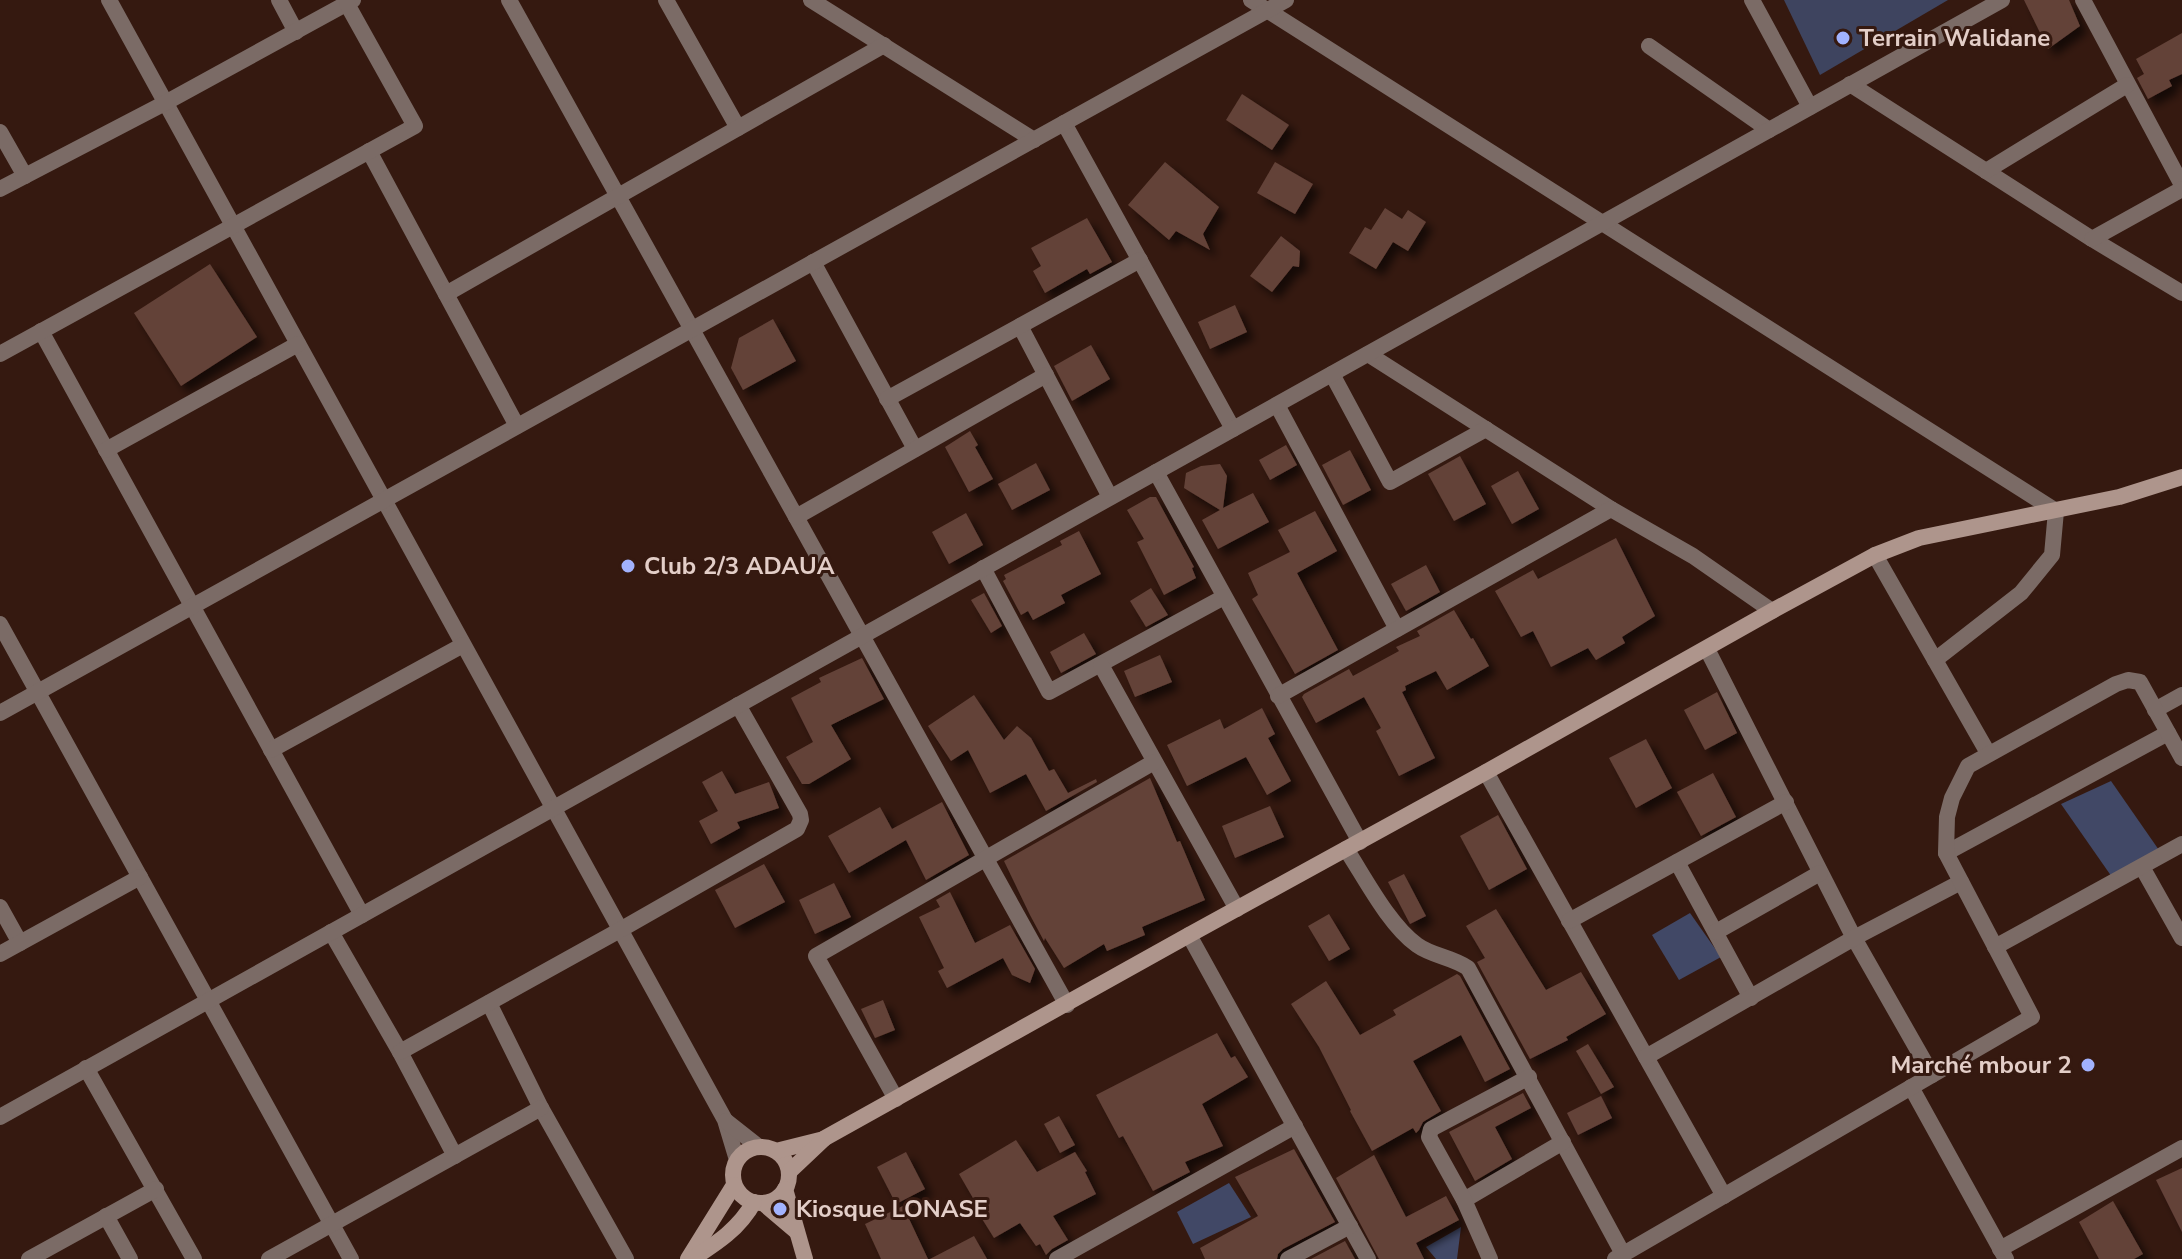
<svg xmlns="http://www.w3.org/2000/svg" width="2182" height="1259" font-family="'Nunito Sans',sans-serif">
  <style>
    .green { fill: #3e445f }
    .forest { fill: #414866 }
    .building { fill: #634238; filter: url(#shadow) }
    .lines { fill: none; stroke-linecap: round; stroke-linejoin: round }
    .street { stroke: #7b6b66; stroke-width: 16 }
    .secondary { stroke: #ae958c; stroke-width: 16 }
    .poi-dot { fill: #a2b2fd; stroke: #351910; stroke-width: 3 }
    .labels { text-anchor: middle; stroke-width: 6; stroke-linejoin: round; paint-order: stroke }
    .poi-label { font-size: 24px; font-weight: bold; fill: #e3cec8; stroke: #351910; text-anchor: start }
  </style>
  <defs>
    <filter id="shadow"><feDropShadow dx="7" dy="7" stdDeviation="4" flood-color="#0009"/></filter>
  </defs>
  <rect width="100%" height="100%" fill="#351910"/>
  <polygon class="green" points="1784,0 1948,0 1820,75"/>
  <g class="forest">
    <polygon points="2111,781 2161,853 2114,880 2061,804"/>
    <polygon points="1690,913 1721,957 1679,980 1652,935"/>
    <polygon points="1229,1183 1251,1217 1193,1244 1177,1212"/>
    <polygon points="1461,1227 1457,1259 1436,1259 1426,1247"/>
  </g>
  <g class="building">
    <polygon points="2024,0 2069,0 2080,26 2048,49"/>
    <polygon points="2182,33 2182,74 2169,80 2172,86 2148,99 2137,78 2144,74 2136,59"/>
    <polygon points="1242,94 1289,125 1272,150 1226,120"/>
    <polygon points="1165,162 1219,207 1203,234 1210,250 1176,231 1169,240 1128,205"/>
    <polygon points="1275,162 1313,184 1295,214 1257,193"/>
    <polygon points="1385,208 1402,219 1408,210 1426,222 1408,251 1393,242 1376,269 1349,253 1365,227 1371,230"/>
    <polygon points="1087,218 1112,262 1090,274 1087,269 1045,293 1033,271 1041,266 1031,248"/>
    <polygon points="1281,236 1300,251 1299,267 1293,266 1272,292 1250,276"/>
    <polygon points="210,264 257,337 181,386 134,313"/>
    <polygon points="1235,305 1247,332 1210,349 1198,322"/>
    <polygon points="773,319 796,361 743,390 731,368 739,338"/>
    <polygon points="1091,345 1110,379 1072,401 1054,366"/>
    <polygon points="970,431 978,445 975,447 993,479 969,492 945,447"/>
    <polygon points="1286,445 1297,465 1270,480 1259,460"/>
    <polygon points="1350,450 1371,490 1343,505 1322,465"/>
    <polygon points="1460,456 1486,504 1454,521 1428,474"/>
    <polygon points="1036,463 1050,490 1012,510 998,484"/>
    <polygon points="1220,464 1227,476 1223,508 1253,493 1269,522 1218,549 1202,520 1220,510 1184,488 1186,473 1201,466"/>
    <polygon points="1518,471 1539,509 1512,524 1491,486"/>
    <polygon points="1150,497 1156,497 1194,567 1192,568 1196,578 1164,595 1137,542 1144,539 1127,510"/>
    <polygon points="1315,511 1337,551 1297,573 1338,650 1295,674 1252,599 1258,595 1248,573 1290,552 1278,530"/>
    <polygon points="966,513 983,545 949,564 932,532"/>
    <polygon points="1079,531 1101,574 1061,595 1065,603 1033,620 1028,611 1021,615 1003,581 1006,579 1004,575 1062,545 1060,541"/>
    <polygon points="1616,538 1655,616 1622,637 1625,643 1596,660 1588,648 1551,667 1533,631 1521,637 1495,591 1533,570 1538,579"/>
    <polygon points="1426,565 1440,592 1406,611 1391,584"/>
    <polygon points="1151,588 1168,615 1146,627 1130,601"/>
    <polygon points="984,593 1002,626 991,633 971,600"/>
    <polygon points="1454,610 1471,639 1473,638 1489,666 1447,690 1436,671 1405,686 1406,690 1402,692 1435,758 1399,776 1376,731 1381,728 1364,697 1316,723 1302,697 1304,694 1349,669 1353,676 1399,651 1396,647 1420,636 1417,631"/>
    <polygon points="1084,633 1096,654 1061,673 1050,652"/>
    <polygon points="1160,655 1172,682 1135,697 1124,671"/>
    <polygon points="862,658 884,699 831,725 851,759 809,784 802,784 786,757 813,742 791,698 821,682 819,678"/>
    <polygon points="1717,692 1737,733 1705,750 1684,710"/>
    <polygon points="974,695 1004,740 1017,726 1031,738 1049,771 1054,769 1068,793 1096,779 1097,782 1046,811 1026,774 990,793 968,750 951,761 928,726"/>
    <polygon points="1262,708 1275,734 1268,738 1291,781 1267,795 1246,757 1187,786 1167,745 1220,719 1224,729"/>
    <polygon points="1646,739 1672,788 1636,808 1609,758"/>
    <polygon points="722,771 735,794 769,782 779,808 737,822 740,828 711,844 699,821 718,811 702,782"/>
    <polygon points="1713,773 1736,817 1701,836 1677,792"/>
    <polygon points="1150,778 1177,842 1180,841 1205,900 1142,927 1145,935 1107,951 1104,944 1064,968 1045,938 1044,941 1030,915 1004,861"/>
    <polygon points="942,802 969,855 926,880 906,840 849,873 828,836 880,807 892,829"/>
    <polygon points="1270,806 1284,837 1235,858 1222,826"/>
    <polygon points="1498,815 1527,869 1489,890 1460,836"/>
    <polygon points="764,864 785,902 735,928 715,890"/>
    <polygon points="1404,874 1426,916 1410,924 1388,882"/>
    <polygon points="834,883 851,917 815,934 799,900"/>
    <polygon points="950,892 975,943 1010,925 1035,969 1030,983 1012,975 1003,958 947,988 938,971 944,968 919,917 940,907 936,900"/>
    <polygon points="1496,909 1546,990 1581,972 1606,1014 1566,1037 1568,1040 1530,1059 1477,962 1485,958 1466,926"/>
    <polygon points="1329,914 1350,949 1329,961 1308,926"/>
    <polygon points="1457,974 1460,976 1510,1069 1485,1082 1461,1035 1413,1061 1441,1111 1423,1122 1419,1130 1416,1133 1413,1128 1372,1151 1350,1111 1351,1110 1319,1047 1291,1004 1326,981 1360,1035 1396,1015 1393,1010"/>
    <polygon points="883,1000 895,1030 875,1038 861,1009"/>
    <polygon points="1217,1033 1231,1058 1235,1056 1248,1077 1202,1104 1223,1146 1185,1162 1190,1172 1153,1191 1123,1136 1119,1138 1096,1095"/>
    <polygon points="1588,1044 1614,1087 1601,1094 1576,1051"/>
    <polygon points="1523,1093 1531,1108 1495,1127 1512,1159 1475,1181 1449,1132"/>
    <polygon points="1601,1096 1612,1118 1578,1135 1567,1113"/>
    <polygon points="1059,1116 1075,1145 1060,1153 1044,1124"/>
    <polygon points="1016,1140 1037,1172 1075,1152 1087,1171 1085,1172 1096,1194 1053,1216 1068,1240 1052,1249 1046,1255 1040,1244 1036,1246 1020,1223 994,1238 974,1206 977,1205 959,1174"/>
    <polygon points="1294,1149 1335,1222 1283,1249 1278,1254 1277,1259 1205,1259 1200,1248 1258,1216 1235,1177"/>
    <polygon points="906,1152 925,1189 896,1204 877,1167"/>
    <polygon points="1374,1155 1406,1217 1446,1196 1459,1220 1416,1243 1424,1259 1379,1259 1336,1178"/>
    <polygon points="2182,1168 2182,1232 2156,1180"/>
    <polygon points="2113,1201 2143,1254 2134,1259 2099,1259 2079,1222"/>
    <polygon points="903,1206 928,1259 881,1259 865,1224"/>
    <polygon points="974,1236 987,1259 930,1259"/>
    <polygon points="1345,1241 1355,1259 1311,1259"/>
  </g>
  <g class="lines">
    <g class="street">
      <polyline points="109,0 725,1120 737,1160"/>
      <polyline points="279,0 296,32"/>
      <polyline points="509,0 1067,1005"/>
      <polyline points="666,0 738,128"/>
      <polyline points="811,0 1034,140"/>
      <polyline points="1251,0 2056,511 2052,555 2021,593 1935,660"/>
      <polyline points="1752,0 1810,107"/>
      <polyline points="2083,0 2182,185"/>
      <polyline points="1649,46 1769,130"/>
      <polyline points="1850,84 2092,239 2182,293"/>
      <polyline points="1064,123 1233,429"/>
      <polyline points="0,132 25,176"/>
      <polyline points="369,151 517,426"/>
      <polyline points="1986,171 2127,85"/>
      <polyline points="0,189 165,103 353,0"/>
      <polyline points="2092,239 2182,189"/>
      <polyline points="813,262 915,449"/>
      <polyline points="446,294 884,45"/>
      <polyline points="1020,326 1110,497"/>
      <polyline points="41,331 362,915"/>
      <polyline points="0,354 415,126 347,4"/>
      <polyline points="1368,354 1611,509 1693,556 1772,611"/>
      <polyline points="1332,374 1390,482 1486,429"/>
      <polyline points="887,399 1140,260"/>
      <polyline points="1277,405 1397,629"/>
      <polyline points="106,450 298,344"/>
      <polyline points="1156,472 1360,842"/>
      <polyline points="796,517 1046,375"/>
      <polyline points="1875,555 1988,753"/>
      <polyline points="983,568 1049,692 1224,597"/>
      <polyline points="0,624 351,1259"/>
      <polyline points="1707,649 1854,938 1932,1075"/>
      <polyline points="1101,665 1237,909"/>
      <polyline points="1278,696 1611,509"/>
      <polyline points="2155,710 2182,695"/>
      <polyline points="0,713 1286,0"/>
      <polyline points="271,750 463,645"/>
      <polyline points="1486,772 1724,1196"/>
      <path d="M1346,849C1365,878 1389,925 1417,945C1432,956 1452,957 1468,968L1623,1254"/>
      <polyline points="1946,853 2168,733"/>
      <polyline points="1677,862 1751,998"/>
      <polyline points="2142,867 2182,938"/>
      <polyline points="0,907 20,943"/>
      <polyline points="1569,921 1786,802"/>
      <polyline points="331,932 400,1052 455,1156"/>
      <polyline points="1716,932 1820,873"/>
      <polyline points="1189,935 1368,1259"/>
      <polyline points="1995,947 2182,844"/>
      <polyline points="0,954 140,877"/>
      <polyline points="489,1003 541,1108 626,1259"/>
      <polyline points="400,1052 620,930 797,829 801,820 800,814 738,705"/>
      <polyline points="1646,1057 1854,938 1961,882"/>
      <polyline points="86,1068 194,1259"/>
      <polyline points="1911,1087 2006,1259"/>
      <polyline points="896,1099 816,956 1154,762"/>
      <polyline points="0,1117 2002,0"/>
      <polyline points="726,1121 759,1147"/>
      <polyline points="1464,1200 1563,1142"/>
      <polyline points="106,1216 130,1259"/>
      <polyline points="2000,1249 2182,1148"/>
      <polyline points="29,1259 156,1189"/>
      <polyline points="269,1259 541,1108"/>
      <polyline points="1057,1259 1295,1126"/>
      <polyline points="1288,1259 1350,1226"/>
      <polyline points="1490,1259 1464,1200 1429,1137 1431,1129 1529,1077"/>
      <polyline points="1615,1259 2032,1017 1946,853 1947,817 1952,798 1968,766 2116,684 2128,680 2140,682 2182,758"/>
    </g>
    <g class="secondary">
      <circle cx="761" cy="1175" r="28"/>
      <polyline points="776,1151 824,1139"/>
      <polyline points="789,1172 825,1138 1189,935 1486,772 1772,611 1875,555 1919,538 2119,497 2182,477"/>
      <polyline points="785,1189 805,1259"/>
      <polyline points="763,1203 797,1232"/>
      <polyline points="688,1259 734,1185"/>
      <path d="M692,1259C717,1243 739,1229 754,1202"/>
    </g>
  </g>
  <g class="poi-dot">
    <circle cx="1843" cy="38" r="8"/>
    <circle cx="628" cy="566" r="8"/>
    <circle cx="2088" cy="1065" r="8"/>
    <circle cx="780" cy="1209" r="8"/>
  </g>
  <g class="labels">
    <g class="poi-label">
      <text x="1859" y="46">Terrain Walidane</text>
      <text x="644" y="574">Club 2/3 ADAUA</text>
      <text x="2072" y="1073" text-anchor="end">Marché mbour 2</text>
      <text x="796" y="1217">Kiosque LONASE</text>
    </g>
  </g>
</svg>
